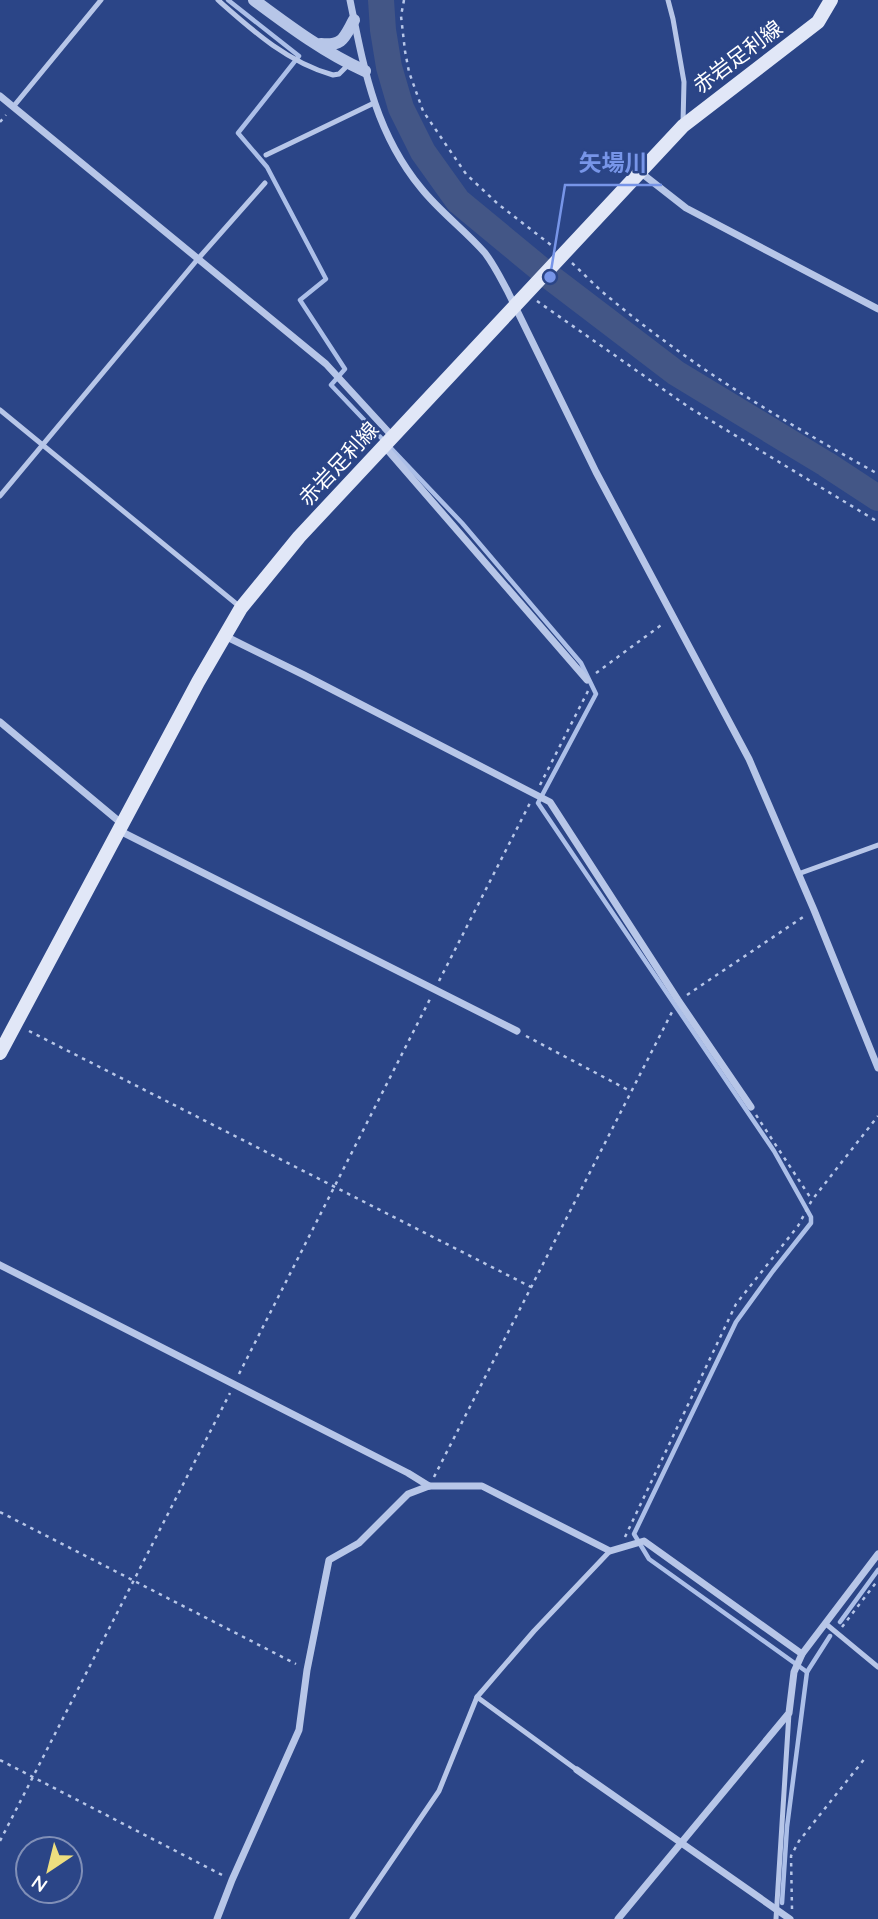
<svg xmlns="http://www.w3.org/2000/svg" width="878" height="1919" font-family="Quicksand,'Noto Sans JP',sans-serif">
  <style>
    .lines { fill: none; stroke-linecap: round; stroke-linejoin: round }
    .stream { stroke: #acbfe8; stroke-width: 4.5 }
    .river { stroke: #435686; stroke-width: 26 }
    .path { stroke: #b7c6e8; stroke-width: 2.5; stroke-dasharray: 3.5 5; stroke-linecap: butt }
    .service { stroke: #b7c6e8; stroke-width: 5 }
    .minor { stroke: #b7c6e8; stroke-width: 7 }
    .tertiary { stroke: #b7c6e8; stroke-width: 12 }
    .secondary { stroke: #e1e7f7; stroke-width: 14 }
    .labels { text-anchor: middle; stroke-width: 5; stroke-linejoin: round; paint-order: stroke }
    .street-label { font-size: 21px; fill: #fff; stroke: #2b4587 }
    .leader { fill: none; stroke: #7795e8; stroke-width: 2.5 }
    .callout-dot { fill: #7795e8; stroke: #2b4587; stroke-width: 2.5 }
    .callout-label { font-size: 23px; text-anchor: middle; font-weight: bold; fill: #7795e8; stroke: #2b4587; stroke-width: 5; stroke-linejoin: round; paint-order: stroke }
  </style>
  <rect width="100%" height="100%" fill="#2b4587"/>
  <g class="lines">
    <g class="stream">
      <polyline points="228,0 299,56 238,133 267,167 326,279 300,300 345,369 331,385 462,523 581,663 596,694 538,803 774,1151 811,1217 811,1223 773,1271 736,1322 634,1534 649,1559 807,1672"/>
      <polyline points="840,1622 878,1570"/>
      <polyline points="782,1903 787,1827 807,1672 830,1636"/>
    </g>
    <polyline class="river" points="381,0 383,30 389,67 401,108 423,152 458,201 550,277 676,373 826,464 878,498"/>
    <g class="path">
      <polyline points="404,0 401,16 405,51 409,72 423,111 466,174 498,204 551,245"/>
      <polyline points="0,122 6,115"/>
      <path d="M572,263C585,275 597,288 611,299C693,368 785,422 878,474"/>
      <polyline points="537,301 690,408 878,522"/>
      <polyline points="596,673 664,623"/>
      <polyline points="540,785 588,691"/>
      <polyline points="439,981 530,803"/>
      <polyline points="687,995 806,915"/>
      <polyline points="29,1031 531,1287"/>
      <polyline points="526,1036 630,1091"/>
      <polyline points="756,1115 812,1200"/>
      <polyline points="239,1374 430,999"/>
      <polyline points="434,1477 673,1010"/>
      <polyline points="0,1512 296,1664"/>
      <polyline points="625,1537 736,1304 798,1226 812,1200 878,1116"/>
      <polyline points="842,1627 878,1580"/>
      <polyline points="0,1760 224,1876"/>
      <polyline points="0,1841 230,1393"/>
      <polyline points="792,1909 791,1856 799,1841 866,1757"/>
    </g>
    <g class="service">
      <path d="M218,0C253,31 287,62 333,75L339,74L348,65"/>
      <polyline points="668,0 673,19 684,82 683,123"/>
      <polyline points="13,107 101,0"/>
      <polyline points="266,155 374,103"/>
      <polyline points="0,410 239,606"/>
      <polyline points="0,496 197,260 265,183"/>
      <polyline points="798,874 878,845"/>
      <polyline points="826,1624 878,1667"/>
      <polyline points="477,1697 577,1770"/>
      <polyline points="352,1919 439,1791 477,1697 534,1631 610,1551"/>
      <polyline points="776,1919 789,1713"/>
    </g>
    <g class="minor">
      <path d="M350,0C364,69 375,132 421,188C440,212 465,230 485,253C494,265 500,277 507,290L596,472L749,759L814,910L878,1068"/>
      <polyline points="0,96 326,364 393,437"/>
      <polyline points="640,172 686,208 878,309"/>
      <polyline points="384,446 587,680"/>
      <polyline points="225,636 304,675 550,802 678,1000 751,1107"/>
      <polyline points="0,722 121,823"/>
      <polyline points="118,830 517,1031"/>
      <polyline points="0,1265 408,1473 429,1486"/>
      <polyline points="577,1770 790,1919"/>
      <polyline points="217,1919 232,1880 299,1730 307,1670 329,1560 359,1543 408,1494 429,1486 482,1486 610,1551 644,1541 802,1654"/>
      <polyline points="618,1919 789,1713 794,1672 802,1654 878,1554"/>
    </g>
    <g class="tertiary">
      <path d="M254,0C289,26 325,53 365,71"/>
      <path d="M321,44C343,46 344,38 354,20"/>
    </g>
    <polyline class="secondary" points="0,1053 198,682 241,608 299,537 683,126 818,22 831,0"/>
  </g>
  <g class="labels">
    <g class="street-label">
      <text transform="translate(738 57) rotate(-37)" y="7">赤岩足利線</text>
      <text transform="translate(339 464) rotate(-47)" y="7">赤岩足利線</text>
    </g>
  </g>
  <path class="leader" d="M550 277L565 185H662"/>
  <circle class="callout-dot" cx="550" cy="277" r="7"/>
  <g class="callout-label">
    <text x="613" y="171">矢場川</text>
  </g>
  <g transform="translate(49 1870) rotate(215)"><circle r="33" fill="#2b4587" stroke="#808fb7" stroke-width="2"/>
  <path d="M0-5L12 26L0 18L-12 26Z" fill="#edde7f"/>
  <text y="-10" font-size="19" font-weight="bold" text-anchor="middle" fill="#ffffff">N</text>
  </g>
</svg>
